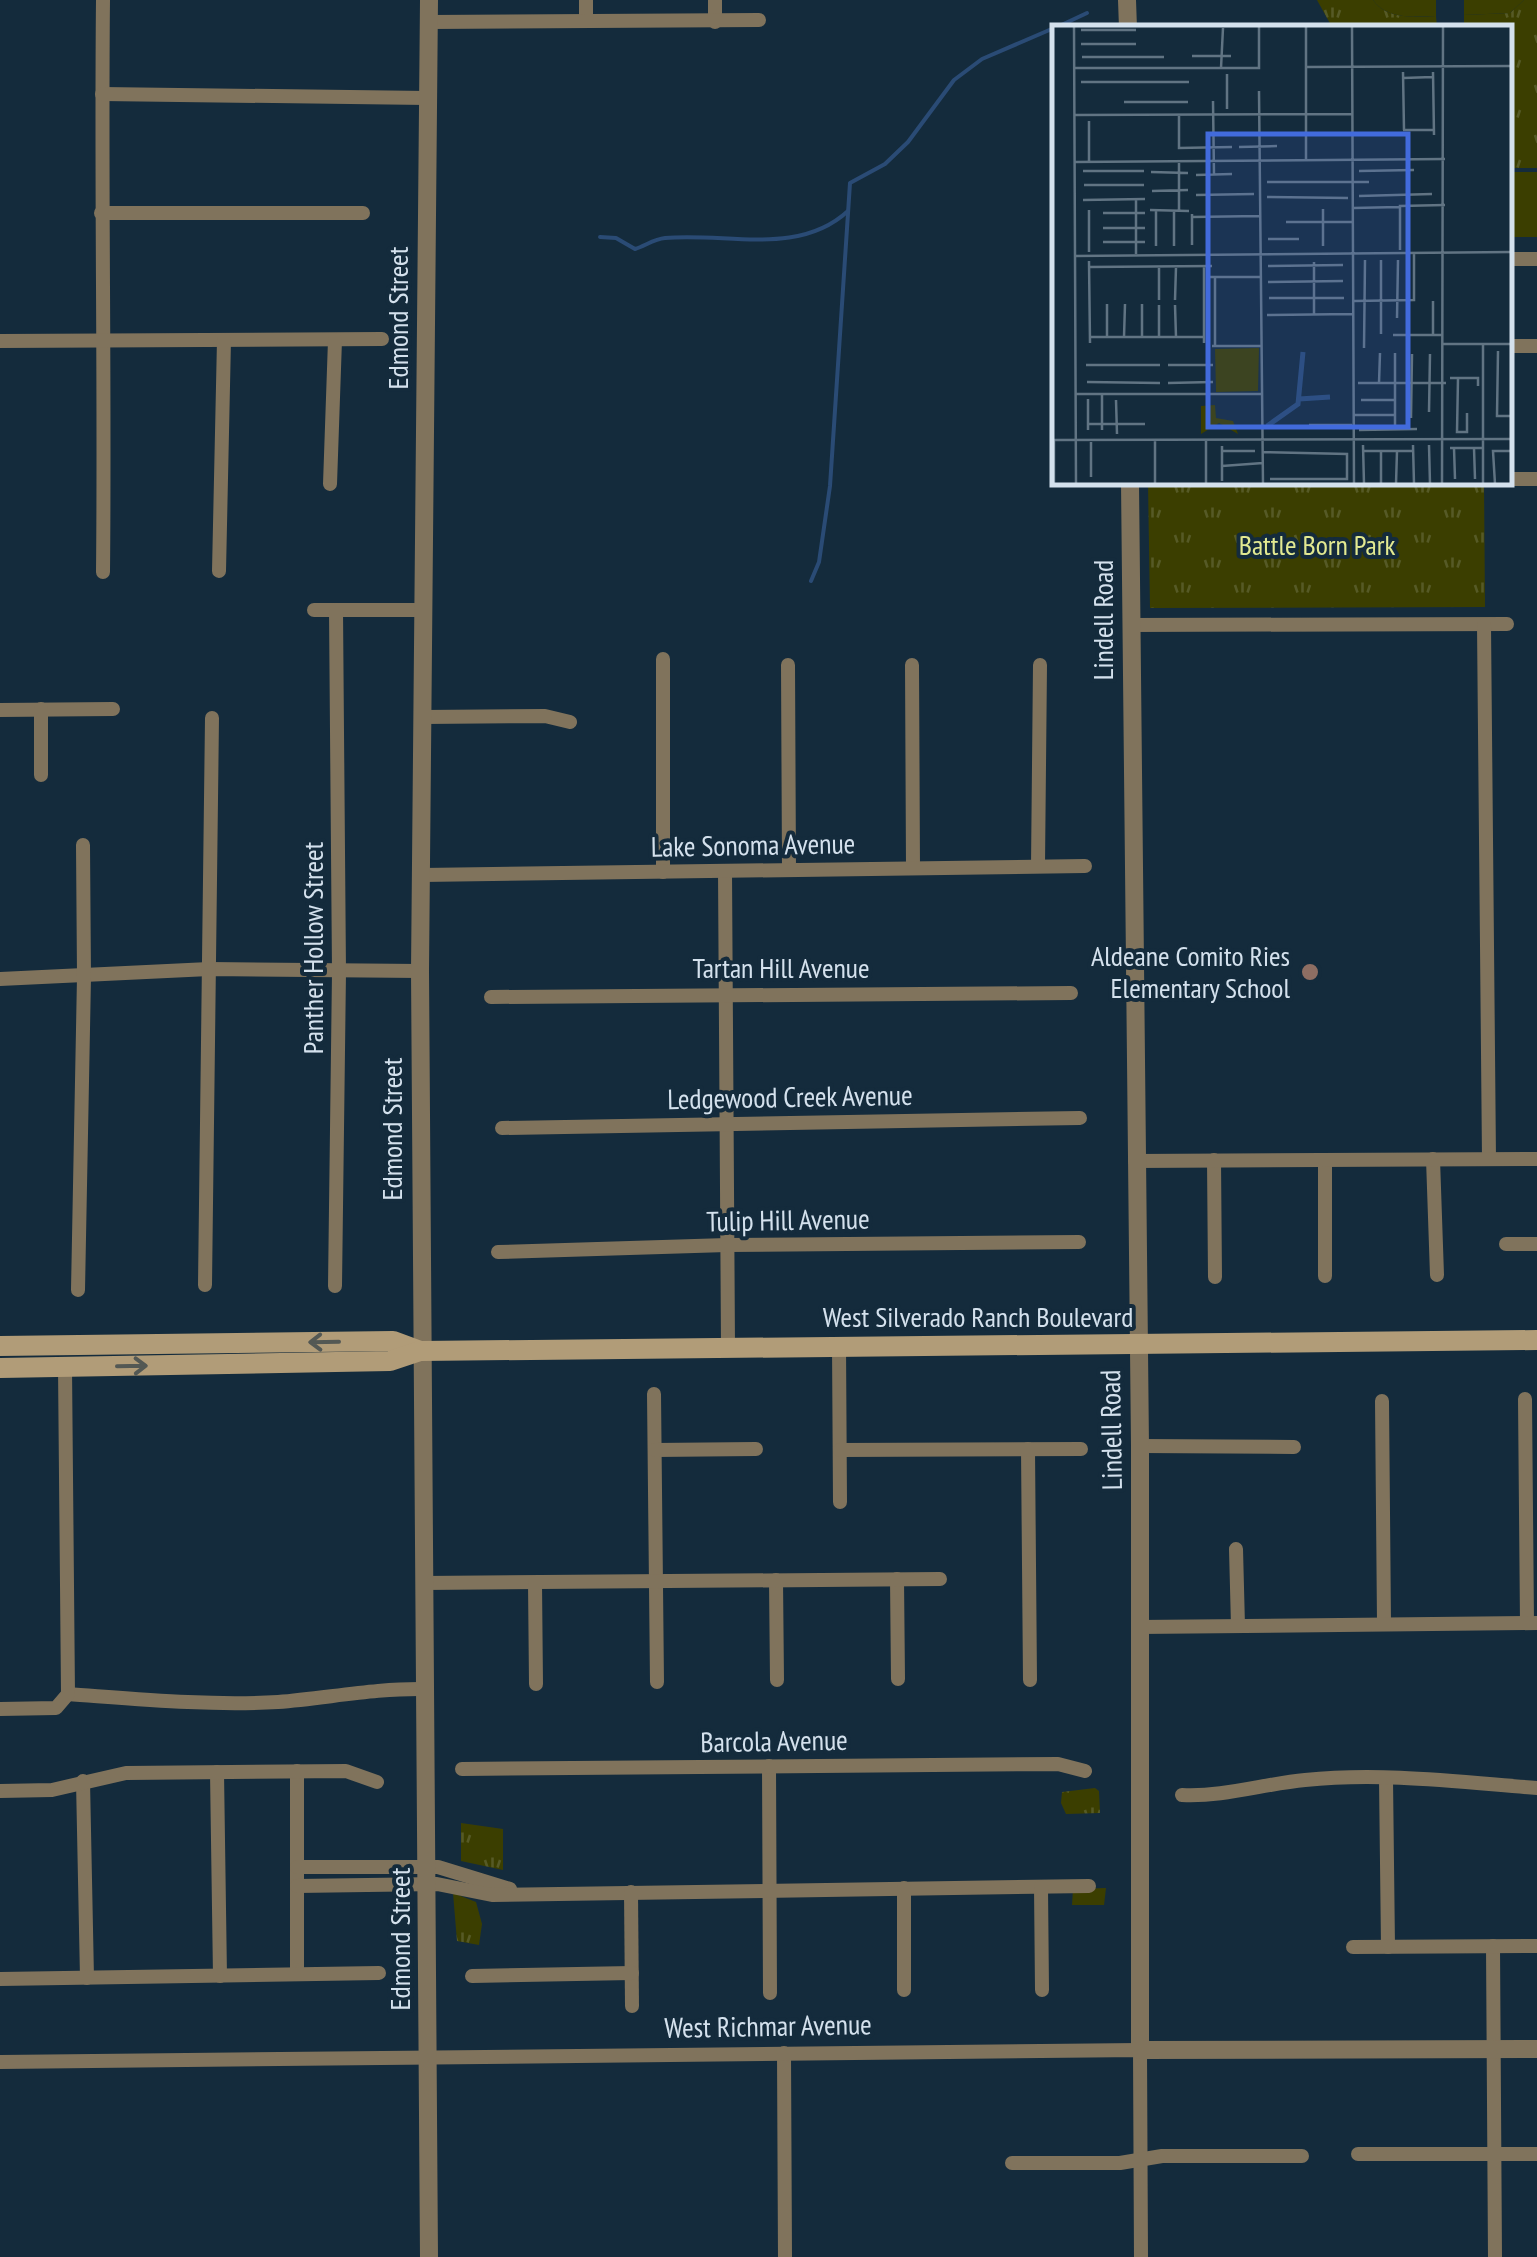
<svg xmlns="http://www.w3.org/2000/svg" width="1537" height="2257" font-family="'PT Sans Narrow',sans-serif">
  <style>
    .grass { fill: url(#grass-tufts) }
    .pitch { fill: #3b3e00 }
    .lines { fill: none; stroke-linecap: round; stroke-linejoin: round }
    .stream { stroke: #2a4b75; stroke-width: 4 }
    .minor { stroke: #80735c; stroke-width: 14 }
    .tertiary { stroke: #80735c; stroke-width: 18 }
    .secondary { stroke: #b19c78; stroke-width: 20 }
    .oneway { stroke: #535854 }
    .education-dot { fill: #8d6e63; stroke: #142b3c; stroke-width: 4 }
    .labels { text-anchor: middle; stroke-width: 8; stroke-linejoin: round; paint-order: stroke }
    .street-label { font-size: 28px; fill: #d4e1ed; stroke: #142b3c }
    .park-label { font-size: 28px; fill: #e2e991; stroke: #142b3c }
    .poi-label { font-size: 28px; fill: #d4e1ed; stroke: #142b3c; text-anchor: end }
    .inset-river { fill: none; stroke: #2a4b75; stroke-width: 5 }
    .inset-road { fill: none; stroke: #617483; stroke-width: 2.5 }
    .view { fill: #426bdc; fill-opacity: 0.15; stroke: #426bdc; stroke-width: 5 }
    .inset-edge { fill: none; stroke: #d4e1ed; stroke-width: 5 }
  </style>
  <defs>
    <pattern id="grass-tufts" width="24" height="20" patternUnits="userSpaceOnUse" patternTransform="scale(2.5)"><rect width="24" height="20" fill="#3b3e00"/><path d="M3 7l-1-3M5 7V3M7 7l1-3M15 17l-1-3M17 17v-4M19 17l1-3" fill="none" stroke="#565a26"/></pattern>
  </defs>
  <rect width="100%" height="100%" fill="#142b3c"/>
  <g class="grass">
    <path d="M1317,0H1373C1387,20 1414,16 1436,17L1437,27H1332Z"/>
    <polygon points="1524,0 1537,0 1537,168 1510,168 1510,28 1464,28 1464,15 1510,13"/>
    <polygon points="1148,483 1484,483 1485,607 1150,608"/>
    <polygon points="1095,1788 1099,1791 1100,1813 1066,1814 1061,1803 1062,1792"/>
    <polygon points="461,1823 503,1829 503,1870 461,1861"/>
    <polygon points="1106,1888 1104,1905 1072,1905 1073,1889"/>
    <polygon points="453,1893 476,1902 482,1924 479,1945 457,1941"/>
  </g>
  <g class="pitch">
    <path d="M1373,0H1436V17C1414,16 1387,20 1373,0Z"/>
    <polygon points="1464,0 1524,0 1510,13 1464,15"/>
    <rect x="1510" y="172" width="27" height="65"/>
  </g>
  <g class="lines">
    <g class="stream">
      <polyline points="1055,28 1087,13"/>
      <path d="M600,237L616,238L635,249C645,246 654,239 665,238C726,232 798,257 848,211"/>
      <polyline points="811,581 819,562 830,486 850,183 885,164 908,142 954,80 982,59 1054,28"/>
    </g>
    <g class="minor">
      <path d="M103,0C101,191 105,381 103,572"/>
      <polyline points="715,0 715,22"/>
      <polyline points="586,20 586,0"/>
      <polyline points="430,22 759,20"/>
      <polyline points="102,94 427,98"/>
      <polyline points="101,213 363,213"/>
      <polyline points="1510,259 1537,259"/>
      <polyline points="0,341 382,339"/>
      <polyline points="1510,346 1537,346"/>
      <polyline points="1510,479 1537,479"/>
      <polyline points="330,484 335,340"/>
      <polyline points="219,571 224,340"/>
      <polyline points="314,610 423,610"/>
      <polyline points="1130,625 1507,624"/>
      <polyline points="1484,625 1489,1159"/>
      <polyline points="663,659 663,872"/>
      <polyline points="788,665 789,870"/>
      <polyline points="912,665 913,868"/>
      <polyline points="0,710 113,709"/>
      <polyline points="423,717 545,716 570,722"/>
      <polyline points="41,775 41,709"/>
      <polyline points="1038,866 1040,665"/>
      <polyline points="725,871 728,1346"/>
      <polyline points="422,875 1085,866"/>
      <polyline points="0,979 209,969 420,971"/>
      <polyline points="491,997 1071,993"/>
      <polyline points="502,1128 1080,1118"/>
      <polyline points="1433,1159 1437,1275"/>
      <polyline points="1214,1160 1215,1277"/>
      <polyline points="1325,1160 1325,1276"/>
      <polyline points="1135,1161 1537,1159"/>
      <polyline points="1506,1244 1537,1244"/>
      <polyline points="498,1252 727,1245 1079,1242"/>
      <polyline points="205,1285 212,718"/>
      <polyline points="335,1286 339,972 336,610"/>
      <polyline points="78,1290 84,977 83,845"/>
      <polyline points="839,1345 840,1502"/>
      <polyline points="654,1394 657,1682"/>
      <polyline points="1525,1399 1527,1623"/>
      <polyline points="1382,1401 1384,1623"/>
      <polyline points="1140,1446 1294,1447"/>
      <polyline points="1028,1449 1030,1680"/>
      <polyline points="655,1450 756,1449"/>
      <polyline points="840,1450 1081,1449"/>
      <polyline points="1236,1549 1238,1626"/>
      <polyline points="897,1579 898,1679"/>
      <polyline points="776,1580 777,1680"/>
      <polyline points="424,1583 940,1579"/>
      <polyline points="535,1583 536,1684"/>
      <polyline points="1138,1627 1537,1623"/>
      <path d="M68,1694C137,1699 209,1706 278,1702C328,1698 376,1688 426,1689"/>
      <polyline points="0,1709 56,1708 68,1694 65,1367"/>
      <polyline points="769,1766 770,1993"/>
      <polyline points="462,1769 1058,1764 1085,1771"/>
      <polyline points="297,1771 297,1974"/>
      <polyline points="217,1772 220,1976"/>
      <polyline points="1386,1779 1388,1947"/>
      <polyline points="83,1781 87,1978"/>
      <polyline points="0,1791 52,1790 126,1773 346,1771 377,1782"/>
      <path d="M1182,1795C1224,1797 1263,1784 1305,1780C1382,1772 1460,1782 1537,1788"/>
      <polyline points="297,1867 438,1867 510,1889"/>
      <polyline points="297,1886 437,1884 492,1895 1089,1886"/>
      <polyline points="1041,1887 1042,1990"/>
      <polyline points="904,1888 904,1990"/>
      <polyline points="631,1892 632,2006"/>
      <polyline points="1493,1946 1495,2257"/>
      <polyline points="1353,1947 1537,1946"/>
      <polyline points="472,1976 632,1973"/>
      <polyline points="0,1979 379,1973"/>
      <polyline points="784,2053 785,2257"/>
      <polyline points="0,2062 1140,2050 1141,2257"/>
      <polyline points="1358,2154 1537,2154"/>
      <polyline points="1012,2163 1120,2163 1162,2156 1302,2156"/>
    </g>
    <g class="tertiary">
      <polyline points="429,0 420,971 429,2257"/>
      <polyline points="1127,0 1128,28"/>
      <polyline points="1130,482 1140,1446 1140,2050 1537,2049"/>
    </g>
    <g class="secondary">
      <polyline points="0,1346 393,1341 420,1351"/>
      <polyline points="0,1368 390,1361 420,1351 1537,1340"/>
    </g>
  </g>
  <defs><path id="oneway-shaft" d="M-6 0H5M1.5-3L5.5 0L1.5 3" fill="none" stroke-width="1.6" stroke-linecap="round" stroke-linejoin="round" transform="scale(2.5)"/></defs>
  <g class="oneway">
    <use href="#oneway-shaft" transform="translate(324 1342) rotate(179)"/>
    <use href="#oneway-shaft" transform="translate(132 1366) rotate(-1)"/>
  </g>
  <circle class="education-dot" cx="1310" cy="972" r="10"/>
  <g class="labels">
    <g class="street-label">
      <text transform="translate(398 318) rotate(-90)" y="10">Edmond Street</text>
      <text transform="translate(1103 620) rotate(-90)" y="10">Lindell Road</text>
      <text transform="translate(753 845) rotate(-1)" y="10">Lake Sonoma Avenue</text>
      <text transform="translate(313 948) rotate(-90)" y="10">Panther Hollow Street</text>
      <text x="781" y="978">Tartan Hill Avenue</text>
      <text transform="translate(790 1097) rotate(-1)" y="10">Ledgewood Creek Avenue</text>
      <text transform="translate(392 1129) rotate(-90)" y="10">Edmond Street</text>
      <text transform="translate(788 1220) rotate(-1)" y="10">Tulip Hill Avenue</text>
      <text x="978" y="1327">West Silverado Ranch Boulevard</text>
      <text transform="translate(1111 1430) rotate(-91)" y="10">Lindell Road</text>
      <text transform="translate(774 1741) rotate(-1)" y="10">Barcola Avenue</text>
      <text transform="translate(400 1939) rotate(-90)" y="10">Edmond Street</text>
      <text transform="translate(768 2026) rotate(-1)" y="10">West Richmar Avenue</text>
    </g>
    <g class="park-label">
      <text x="1317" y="555">Battle Born Park</text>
    </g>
    <g class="poi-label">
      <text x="1290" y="966">Aldeane Comito Ries<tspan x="1290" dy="32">Elementary School</tspan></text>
    </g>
  </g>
  <g transform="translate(1052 25)">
    <rect width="460" height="460" fill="#142b3c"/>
    <path d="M207,323L206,366L164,367L163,324ZM163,380L164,393L181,396L186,409L167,398L149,409V381Z" fill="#3b3e00"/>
    <path class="inset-river" d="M247,374L278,372M215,401L246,379L251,327"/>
    <path class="inset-road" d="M22,1L24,459M254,1V136M300,1L302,459M29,5H84M29,19H84M140,31H179M30,32H112M254,42L460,41M22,43H207V1M169,43L171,3M351,47L352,105M381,47L382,110M175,49V84M351,53L381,52M29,57H137M207,66L211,459M161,76L162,150M72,77H136M22,90L300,89M127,90V123L180,122M37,96V136M351,105H382M187,122L225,121M127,136V186M22,137L393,134M31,146H92M307,146L362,145M99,147L136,148M144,150L180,149M215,157H317M32,160H92M100,166L136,165M144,170L202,169M307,171L380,169M215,172L296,173M84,174V229M31,175L93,174M301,183L347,182M271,184V221M37,185V227M98,185L137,186M104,185V221M122,186V221M51,188H93M140,189V220M140,192L208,191M234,197H301M51,203H93M216,214H247M51,217H93M348,225V181L393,180M22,231L460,227M37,236L38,318M262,237V289M152,241V318M216,241L291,240M37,242L160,241M107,242V275M158,252H209M163,252V321M216,257L291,256M217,273H292M123,275L124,242M302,276L362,275V227M55,279V312M90,279V312M107,280V312M123,280L124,312M215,290L301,289M345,293L346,235M329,309V235M341,310H391M381,310V276M38,312H152M72,312L73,279M390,319H460M431,319V459M160,321H209M312,323L313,235M446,326L445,391H460M343,328V404M34,340H108M116,340H161M398,353H426V361M406,353L405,407H415V388M35,357L108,358M116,358L161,357M306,358H394M327,358L328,328M23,369H209M50,369V405M36,374V405M64,375L65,409M309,375H343M377,387L378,329M301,390H343M359,393L360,329M36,399H93M257,400H300M307,405L365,404M0,415L460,414M154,415V459M39,417V452M311,420L312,459M361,420L362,459M377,420L378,459M398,423H430M402,423L403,454M422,423L423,454M170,426H203M311,426H361M329,426V459M210,427L295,429V454H218M170,441L211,438M170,456V421M2,459V415M103,459V415M344,459L345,426M390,459L391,1M443,459L441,426H460"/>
    <path class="view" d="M156,109H356V402H156Z"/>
    <rect width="460" height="460" class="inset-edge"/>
  </g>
</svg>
